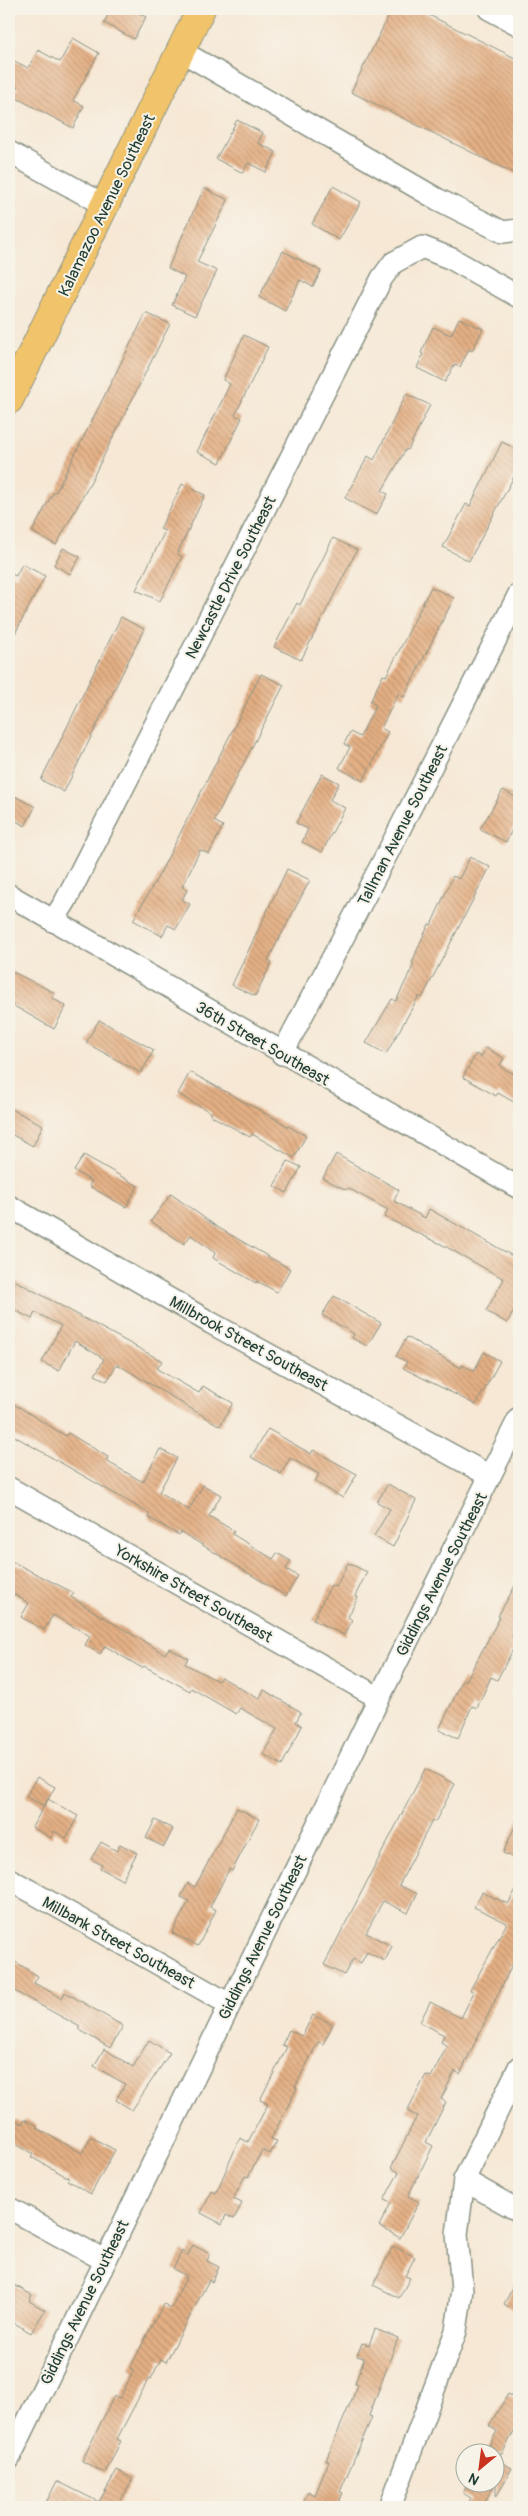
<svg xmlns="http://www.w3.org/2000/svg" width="528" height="2516" font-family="Pangolin,sans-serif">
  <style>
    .building { fill: url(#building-back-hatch) }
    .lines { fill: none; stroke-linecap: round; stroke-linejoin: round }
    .minor-casing { stroke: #8a9284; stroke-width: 24 }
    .major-casing { stroke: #8a9284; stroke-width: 30 }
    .minor { stroke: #fff; stroke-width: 21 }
    .major { stroke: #f1c36a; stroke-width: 28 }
    .labels { text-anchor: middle; stroke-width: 4; stroke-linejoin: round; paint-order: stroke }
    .street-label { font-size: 16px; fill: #1f3d34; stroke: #f7f3e8 }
  </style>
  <defs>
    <pattern id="building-back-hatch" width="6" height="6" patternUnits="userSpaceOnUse" patternTransform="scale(1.25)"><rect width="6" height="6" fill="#e5b084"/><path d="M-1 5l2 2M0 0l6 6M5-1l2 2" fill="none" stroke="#b9906d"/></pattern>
  </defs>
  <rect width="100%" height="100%" fill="#f7f3e8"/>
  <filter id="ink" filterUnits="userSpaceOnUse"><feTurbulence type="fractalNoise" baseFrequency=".02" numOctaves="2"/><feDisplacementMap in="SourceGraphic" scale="10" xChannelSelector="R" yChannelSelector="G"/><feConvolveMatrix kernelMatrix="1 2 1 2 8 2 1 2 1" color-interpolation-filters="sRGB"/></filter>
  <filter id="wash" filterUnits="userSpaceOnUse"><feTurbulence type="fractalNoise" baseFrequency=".0096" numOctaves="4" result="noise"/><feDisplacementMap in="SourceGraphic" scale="20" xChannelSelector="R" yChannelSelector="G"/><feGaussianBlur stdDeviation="1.12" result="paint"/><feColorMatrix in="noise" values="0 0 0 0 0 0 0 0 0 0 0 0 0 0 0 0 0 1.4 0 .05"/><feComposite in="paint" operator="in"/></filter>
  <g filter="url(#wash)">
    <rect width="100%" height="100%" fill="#f6e8d5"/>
    <g id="blocks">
      <g class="building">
        <polygon points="111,9 131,9 146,17 134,39 104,23"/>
        <polygon points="392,9 417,9 519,60 519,176 351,92"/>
        <polygon points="73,38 99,53 73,100 84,106 73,128 13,96 18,87 9,82 9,58 28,68 38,50 60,62"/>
        <polygon points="237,120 263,133 258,143 276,152 266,172 248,163 243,173 216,159"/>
        <polygon points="333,186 361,202 339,240 312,224"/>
        <polygon points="204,188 228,200 197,262 217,271 195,316 172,305 185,277 168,268"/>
        <polygon points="283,251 321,271 313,287 300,280 285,311 259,297"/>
        <polygon points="146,313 170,324 87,489 56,545 32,532 54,491 56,492"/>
        <polygon points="459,318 483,329 472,351 469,349 460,367 454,365 445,382 417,368 423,354 421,353 433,327 451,335"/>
        <polygon points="244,335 268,347 235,415 242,418 220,463 197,452 230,384 223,380"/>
        <polygon points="406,394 430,405 408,450 406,449 382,491 388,494 376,515 345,498 368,456 374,460"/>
        <polygon points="502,442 519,450 519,467 469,561 443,547 466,504 470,506"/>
        <polygon points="182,484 205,495 177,554 182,557 160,601 136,590 165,531 160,529"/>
        <polygon points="333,538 357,550 301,660 274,647 297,603 300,605"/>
        <polygon points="63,548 80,557 70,574 54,565"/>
        <polygon points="22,564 45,576 9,645 9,573 16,576"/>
        <polygon points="431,587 454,598 404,697 398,694 381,728 388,732 363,781 339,768 350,747 344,744 350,732 360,737 376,705 370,702 383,675 386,676 397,655"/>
        <polygon points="121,617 144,629 64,792 41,780"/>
        <polygon points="261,674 284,685 214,821 223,826 209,854 200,850 182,887 187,890 182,900 190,904 176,929 168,925 162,936 133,920 159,875"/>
        <polygon points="322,774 339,783 330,800 345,808 322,852 302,842 308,829 296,823"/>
        <polygon points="503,790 519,799 519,816 506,842 480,829"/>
        <polygon points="9,793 35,807 25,826 9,817"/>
        <polygon points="470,857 490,867 422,998 419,996 386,1054 366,1043 392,999 396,1001 414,964 412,963 420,943 429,924 431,925 453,876 459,879"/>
        <polygon points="287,869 310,880 268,960 272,962 255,996 232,985"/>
        <polygon points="9,970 55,993 52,998 66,1006 54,1029 14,1006 9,1006"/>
        <polygon points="99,1020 154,1050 141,1073 86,1043"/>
        <polygon points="486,1048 504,1058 500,1066 519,1077 519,1105 498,1093 496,1096 463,1077 476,1054 481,1057"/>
        <polygon points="190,1072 306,1136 294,1158 252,1134 250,1137 210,1115 212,1113 178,1094"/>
        <polygon points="9,1108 43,1125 33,1146 9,1133"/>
        <polygon points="336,1154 399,1190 394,1201 425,1218 429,1209 516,1258 519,1253 519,1302 507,1323 486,1311 504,1279 441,1244 384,1217 388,1210 348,1188 346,1190 323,1178"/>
        <polygon points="84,1155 138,1186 126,1207 89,1186 92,1181 74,1171"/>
        <polygon points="288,1161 301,1167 287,1193 274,1186"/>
        <polygon points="171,1194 217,1227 290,1269 277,1292 257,1281 256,1283 213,1258 215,1253 191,1235 184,1244 151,1221"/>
        <polygon points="16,1281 162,1361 157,1369 199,1393 203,1386 233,1403 220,1426 117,1364 107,1381 95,1375 104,1359 75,1341 59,1371 42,1362 61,1326 35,1312 32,1319 9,1307 9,1294"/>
        <polygon points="334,1296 381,1323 367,1346 352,1338 354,1334 322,1315"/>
        <polygon points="407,1337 461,1368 462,1365 474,1371 484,1352 500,1361 476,1405 403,1368 407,1362 396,1356"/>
        <polygon points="9,1401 66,1436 68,1433 108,1457 106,1461 143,1482 160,1449 177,1458 159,1492 189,1510 203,1485 221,1495 209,1516 234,1531 232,1534 273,1559 277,1553 291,1561 286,1569 298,1576 286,1596 181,1532 179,1535 148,1517 150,1514 9,1433"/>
        <polygon points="268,1429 311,1454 313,1450 357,1474 343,1498 315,1482 319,1474 290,1458 281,1474 251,1457"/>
        <polygon points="388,1484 416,1500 393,1547 374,1536 390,1509 377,1502"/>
        <polygon points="9,1560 74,1593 71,1597 85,1606 165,1654 169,1648 188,1658 185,1664 218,1681 221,1677 259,1699 264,1690 301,1712 296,1722 302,1726 282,1765 263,1754 277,1729 240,1708 236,1714 191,1688 190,1691 144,1666 142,1668 105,1646 100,1654 85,1645 90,1636 53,1615 44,1630 21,1617 29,1603 9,1592"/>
        <polygon points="348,1563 367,1572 355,1596 358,1597 348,1617 352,1620 344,1635 313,1620 331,1585 336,1587"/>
        <polygon points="519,1579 519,1625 512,1636 518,1640 497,1680 491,1677 477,1708 472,1706 458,1738 439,1730 463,1679 466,1681 500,1617 498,1616"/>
        <polygon points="425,1769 455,1784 435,1822 432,1821 399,1885 417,1894 408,1913 383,1901 366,1933 392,1946 385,1961 367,1952 361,1963 353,1959 344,1975 324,1965"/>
        <polygon points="37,1777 55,1787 44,1806 26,1796"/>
        <polygon points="48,1799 78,1816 66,1838 54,1831 51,1838 32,1827"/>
        <polygon points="237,1808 259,1819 232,1871 229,1869 210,1907 216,1910 198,1946 172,1933 189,1901 181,1897 188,1883 195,1887"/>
        <polygon points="519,1817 519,1860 503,1853"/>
        <polygon points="155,1820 173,1829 164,1847 146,1838"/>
        <polygon points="101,1842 117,1851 120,1844 137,1853 122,1880 100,1868 102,1865 91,1859"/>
        <polygon points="519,1884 519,1950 460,2074 455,2071 441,2099 446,2102 426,2142 433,2146 408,2196 419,2202 400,2238 379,2226 391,2203 384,2200 399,2172 391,2168 417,2116 407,2111 426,2075 431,2077 447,2046 441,2042 444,2035 420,2022 430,2002 461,2018 474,1992 470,1990 507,1923 474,1907 482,1892 508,1904"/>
        <polygon points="9,1958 38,1976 34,1983 62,1998 65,1992 123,2026 110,2048 78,2029 80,2027 9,1988"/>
        <polygon points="313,2015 333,2024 323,2044 318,2042 295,2087 297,2088 271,2139 277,2141 270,2154 262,2150 248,2177 245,2176 233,2199 242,2203 234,2219 226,2215 222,2224 201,2213 212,2191 216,2193 240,2138 248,2142 268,2104 260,2100 287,2047 282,2045 289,2030 302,2036"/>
        <polygon points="149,2040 170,2053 132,2110 116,2100 125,2084 94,2066 104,2049 133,2067"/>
        <polygon points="9,2117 22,2124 25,2119 37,2126 36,2128 82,2153 91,2137 115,2150 91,2194 67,2180 69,2178 31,2157 33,2154 9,2140"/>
        <polygon points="193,2245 210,2254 207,2261 219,2267 212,2282 209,2280 166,2362 161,2359 151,2379 149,2378 117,2439 121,2441 105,2473 82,2461 114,2396 120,2398 134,2370 130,2368 151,2327 164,2304 171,2308 187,2276 173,2269 182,2251 188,2255"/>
        <polygon points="393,2246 415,2257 405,2276 410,2278 399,2298 373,2285"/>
        <polygon points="519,2276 519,2313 504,2304"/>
        <polygon points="14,2285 32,2295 29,2301 45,2310 31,2333 9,2320 9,2295"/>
        <polygon points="375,2329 398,2338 369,2416 372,2417 340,2492 343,2493 338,2504 345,2507 301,2507 308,2491 315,2495 329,2461 326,2460 358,2385 355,2384 364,2358 357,2356 362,2343 369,2345"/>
        <polygon points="508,2394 519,2400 519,2434 514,2431 502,2454 485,2454 497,2431 489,2426"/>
        <polygon points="496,2459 512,2468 496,2497"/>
        <polygon points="117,2470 133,2479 117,2507 44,2507 57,2481 99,2502"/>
        <polygon points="468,2484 495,2484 482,2507 466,2507 471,2498 463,2493"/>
      </g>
    </g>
  </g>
  <g filter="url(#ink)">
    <use href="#blocks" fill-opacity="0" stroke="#8a9284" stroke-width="1"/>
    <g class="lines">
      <g class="minor-casing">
        <g id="minor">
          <polyline points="489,9 519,25"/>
          <polyline points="181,51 437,199 503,232 519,230"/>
          <polyline points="9,152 106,206"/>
          <polyline points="9,895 519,1188"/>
          <polyline points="53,921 65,902 382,278 393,263 422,247 452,259 519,297"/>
          <polyline points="282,1054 388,852 519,594"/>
          <polyline points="9,1206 211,1323 490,1476"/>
          <polyline points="9,1488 379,1698"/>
          <polyline points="9,1879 229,2004"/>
          <polyline points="464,2180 519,2211"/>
          <polyline points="9,2208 104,2260"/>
          <polyline points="9,2459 379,1698 519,1418"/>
          <polyline points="390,2507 456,2331 462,2290 457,2234 464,2180 519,2067"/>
        </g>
      </g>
      <g class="major-casing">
        <polyline id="major" points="9,400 201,9"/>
      </g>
      <use href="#minor" class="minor"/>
      <use href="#major" class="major"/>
    </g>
  </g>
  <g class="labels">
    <g class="street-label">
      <text transform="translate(106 205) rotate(-64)" y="6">Kalamazoo Avenue Southeast</text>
      <text transform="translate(230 577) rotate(-63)" y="6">Newcastle Drive Southeast</text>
      <text transform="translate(402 825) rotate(-63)" y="6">Tallman Avenue Southeast</text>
      <text transform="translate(263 1043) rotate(30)" y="6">36th Street Southeast</text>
      <text transform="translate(249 1343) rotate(29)" y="6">Millbrook Street Southeast</text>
      <text transform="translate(441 1574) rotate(-63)" y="6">Giddings Avenue Southeast</text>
      <text transform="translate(194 1593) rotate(30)" y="6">Yorkshire Street Southeast</text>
      <text transform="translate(262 1937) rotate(-64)" y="6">Giddings Avenue Southeast</text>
      <text transform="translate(119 1942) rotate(29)" y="6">Millbank Street Southeast</text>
      <text transform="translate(84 2302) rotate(-64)" y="6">Giddings Avenue Southeast</text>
    </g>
  </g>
  <rect width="528" height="2516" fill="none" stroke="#f7f3e8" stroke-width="30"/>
  <g transform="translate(480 2468) rotate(209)"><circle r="24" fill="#f7f3e8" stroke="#a1aaa0"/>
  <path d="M0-4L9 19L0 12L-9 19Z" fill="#c8321e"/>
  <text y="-8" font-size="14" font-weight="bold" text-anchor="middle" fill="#1f3d34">N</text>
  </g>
</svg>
